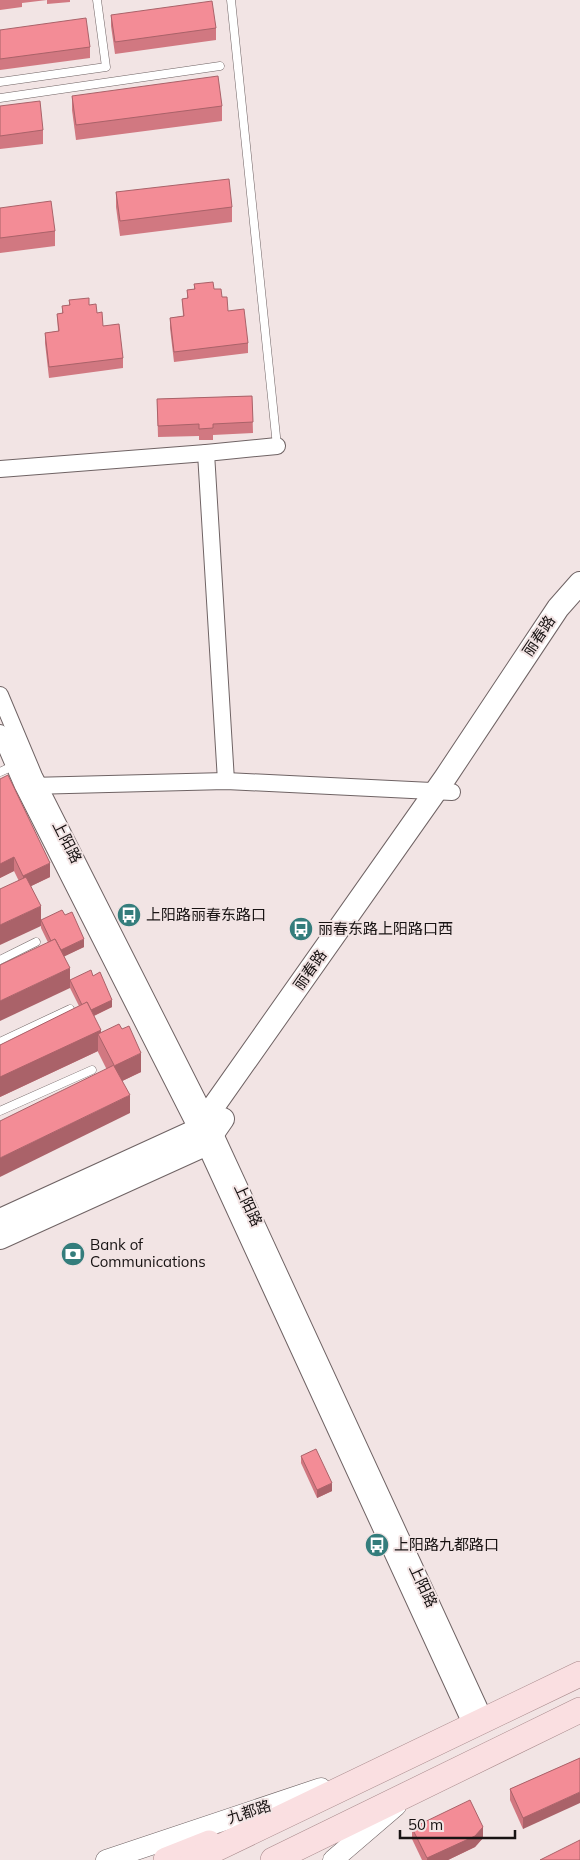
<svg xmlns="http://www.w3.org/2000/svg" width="580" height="1860" font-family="Mulish,'Noto Sans SC',sans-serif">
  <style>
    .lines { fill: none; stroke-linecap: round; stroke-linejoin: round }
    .service-casing { stroke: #6f6364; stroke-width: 9 }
    .minor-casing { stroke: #6f6364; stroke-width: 18 }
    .tertiary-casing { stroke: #6f6364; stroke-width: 21 }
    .secondary-casing { stroke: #6f6364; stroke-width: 24 }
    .primary-casing { stroke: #a98a8c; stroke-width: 26 }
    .service { stroke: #fff; stroke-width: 8 }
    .minor { stroke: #fff; stroke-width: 16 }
    .tertiary { stroke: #fff; stroke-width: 20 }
    .secondary { stroke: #fff; stroke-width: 22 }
    .primary { stroke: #fadfe1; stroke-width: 25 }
    .wall { fill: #d17881 }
    .shaded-wall { fill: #aa6269 }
    .building { fill: #f38c96; stroke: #aa6269 }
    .labels { text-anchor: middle; stroke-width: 4; stroke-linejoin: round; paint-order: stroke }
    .street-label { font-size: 15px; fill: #181313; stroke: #f2e4e4 }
    .poi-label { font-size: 15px; fill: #181313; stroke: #f2e4e4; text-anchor: start }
  </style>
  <rect width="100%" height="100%" fill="#f2e4e4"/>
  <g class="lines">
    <g class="service-casing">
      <g id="service">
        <polyline points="231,0 277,446"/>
        <polyline points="0,82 106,67 97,0"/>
        <polyline points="0,98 220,66"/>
        <polyline points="0,772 13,766"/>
        <polyline points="0,960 36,942"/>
        <polyline points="0,1042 70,1009"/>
        <polyline points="0,1111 92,1070"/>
      </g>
    </g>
    <g class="minor-casing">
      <g id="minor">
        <polyline points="0,469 206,453"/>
        <polyline points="0,695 34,776 215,1134 485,1720"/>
        <polyline points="0,733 23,786 205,1145 472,1726"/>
        <polyline points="226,781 206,453 277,446"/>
        <polyline points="30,786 226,781 452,792"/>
      </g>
    </g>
    <g class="tertiary-casing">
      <g id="tertiary">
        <polyline points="106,1860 321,1788"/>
        <polyline points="333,1860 396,1806"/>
      </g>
    </g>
    <g class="secondary-casing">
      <g id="secondary">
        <polyline points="0,1220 197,1130 445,778 558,608 580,583"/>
        <polyline points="0,1238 205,1145 223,1119"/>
      </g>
    </g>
    <g class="primary-casing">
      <g id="primary">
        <polyline points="166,1860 209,1843"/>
        <polyline points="193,1860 580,1674"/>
        <polyline points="273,1860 580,1710"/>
      </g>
    </g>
    <use href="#service" class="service"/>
    <use href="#minor" class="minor"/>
    <use href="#tertiary" class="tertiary"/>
    <use href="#secondary" class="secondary"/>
    <use href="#primary" class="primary"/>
  </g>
  <g class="wall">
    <polygon points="0,0 70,0 70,2 47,4 47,0 22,3 22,7 0,10"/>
    <polygon points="111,15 216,28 216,40 115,54 111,26"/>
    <polygon points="0,30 90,47 90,58 0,70"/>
    <polygon points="72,96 222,106 222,121 76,140 72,110"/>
    <polygon points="0,106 43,130 43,144 0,149"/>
    <polygon points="116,192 232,207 232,222 120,236 116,207"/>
    <polygon points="0,208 55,231 55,246 0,253"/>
    <polygon points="194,284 214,289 222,297 228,311 248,343 248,353 174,362 170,328 170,318 183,316 182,299 187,298 187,290 194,289"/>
    <polygon points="69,300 89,305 97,313 103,326 123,358 123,368 49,378 45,343 45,333 58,331 57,314 62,313 62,306 69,305"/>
    <polygon points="252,396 253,433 213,435 213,440 199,440 199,436 158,437 157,399"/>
    <polygon points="0,779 50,877 31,886 41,926 14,871 0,878"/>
    <polygon points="41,920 84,947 64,956 70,988 41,928"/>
    <polygon points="93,976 112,1007 94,1016 101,1033 141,1072 122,1081 130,1113 106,1068 98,1052 98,1051 0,1097 0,1045 79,1006 70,988 70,980"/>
    <polygon points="301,1456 332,1491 317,1498 301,1463"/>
    <polygon points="580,1758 523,1829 510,1800 510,1789"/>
    <polygon points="412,1828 483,1838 475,1847 448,1860 422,1860 412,1839"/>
  </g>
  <g class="shaded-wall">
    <polygon points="14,857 14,871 0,878 0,864"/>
    <polygon points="50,863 50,877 23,890 23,876"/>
    <polygon points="41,906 41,926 0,945 0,925"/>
    <polygon points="84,939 84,947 57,960 57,952"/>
    <polygon points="70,968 70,988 0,1021 0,1001"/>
    <polygon points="112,1000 112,1007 85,1020 85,1012"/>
    <polygon points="101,1030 101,1038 98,1034 98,1051 0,1097 0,1077"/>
    <polygon points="141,1053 141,1072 114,1085 114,1066"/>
    <polygon points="130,1095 130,1113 0,1177 0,1158"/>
    <polygon points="332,1483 332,1491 317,1498 317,1490"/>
    <polygon points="580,1792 580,1803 523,1829 523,1818"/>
    <polygon points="483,1827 483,1838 475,1847 448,1860 427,1860 427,1858"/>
  </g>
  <g class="building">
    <polygon points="212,1 216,28 115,42 111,15"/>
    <polygon points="86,18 90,47 0,59 0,30"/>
    <polygon points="218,76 222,106 76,125 72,96"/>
    <polygon points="40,101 43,130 0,136 0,106"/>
    <polygon points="229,179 232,207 120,221 116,192"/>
    <polygon points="51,201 55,231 0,238 0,208"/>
    <polygon points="213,282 214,289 221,289 222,297 227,297 228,311 244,309 248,343 174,352 170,318 184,316 182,299 188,298 187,290 195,289 194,284"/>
    <polygon points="89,298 89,305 96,304 97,313 102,312 103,326 119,324 123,358 49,367 45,333 59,331 57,314 63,313 62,306 70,305 69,300"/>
    <polygon points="252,396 253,422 213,424 213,428 199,429 199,424 158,426 157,399"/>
    <polygon points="8,775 50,863 23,876 14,857 0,864 0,779"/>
    <polygon points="26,877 41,906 0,925 0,889"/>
    <polygon points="62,910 65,915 72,912 84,939 61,950 55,939 51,941 41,920"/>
    <polygon points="55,939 70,968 0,1001 0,965"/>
    <polygon points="91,970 93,976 100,972 112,1000 91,1010 87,1002 82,1005 70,980"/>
    <polygon points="87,1002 101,1030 0,1077 0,1045"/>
    <polygon points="119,1024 122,1029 129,1026 141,1053 114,1066 130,1095 0,1158 0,1121 114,1065 98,1034"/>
    <polygon points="316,1449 332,1483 317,1490 301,1456"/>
    <polygon points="580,1758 580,1792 523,1818 510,1789"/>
    <polygon points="470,1800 483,1827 475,1836 427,1858 412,1828"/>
    <polygon points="580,1840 580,1860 540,1860"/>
  </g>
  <defs>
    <g id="bus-disc" transform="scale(1.25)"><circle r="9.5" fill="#347d7c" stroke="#f2e4e4"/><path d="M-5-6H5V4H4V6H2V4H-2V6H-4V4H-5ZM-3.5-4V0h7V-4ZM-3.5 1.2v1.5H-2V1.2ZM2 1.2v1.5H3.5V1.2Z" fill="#fff"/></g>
    <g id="bank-disc" transform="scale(1.25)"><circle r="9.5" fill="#347d7c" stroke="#f2e4e4"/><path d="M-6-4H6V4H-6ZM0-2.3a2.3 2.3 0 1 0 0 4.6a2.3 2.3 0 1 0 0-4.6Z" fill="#fff"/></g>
  </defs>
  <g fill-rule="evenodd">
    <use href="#bus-disc" x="129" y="915"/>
    <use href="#bus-disc" x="301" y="929"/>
    <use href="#bank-disc" x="73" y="1254"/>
    <use href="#bus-disc" x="377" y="1545"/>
  </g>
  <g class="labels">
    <g class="street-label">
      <text transform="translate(539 636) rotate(-56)" y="5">丽春路</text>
      <text transform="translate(67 842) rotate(63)" y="5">上阳路</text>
      <text transform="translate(310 970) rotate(-55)" y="5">丽春路</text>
      <text transform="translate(248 1205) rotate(65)" y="5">上阳路</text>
      <text transform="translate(423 1586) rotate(65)" y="5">上阳路</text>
      <text transform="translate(249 1812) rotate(-18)" y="5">九都路</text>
    </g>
    <g class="poi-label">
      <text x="146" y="920">上阳路丽春东路口</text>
      <text x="318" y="934">丽春东路上阳路口西</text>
      <text x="90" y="1250">Bank of<tspan x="90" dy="17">Communications</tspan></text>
      <text x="394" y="1550">上阳路九都路口</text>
    </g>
  </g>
  <path d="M400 1830v8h115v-8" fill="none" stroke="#181313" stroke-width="2.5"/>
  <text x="408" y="1830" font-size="15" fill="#181313" stroke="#f2e4e4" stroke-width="4" paint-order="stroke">50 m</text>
</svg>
